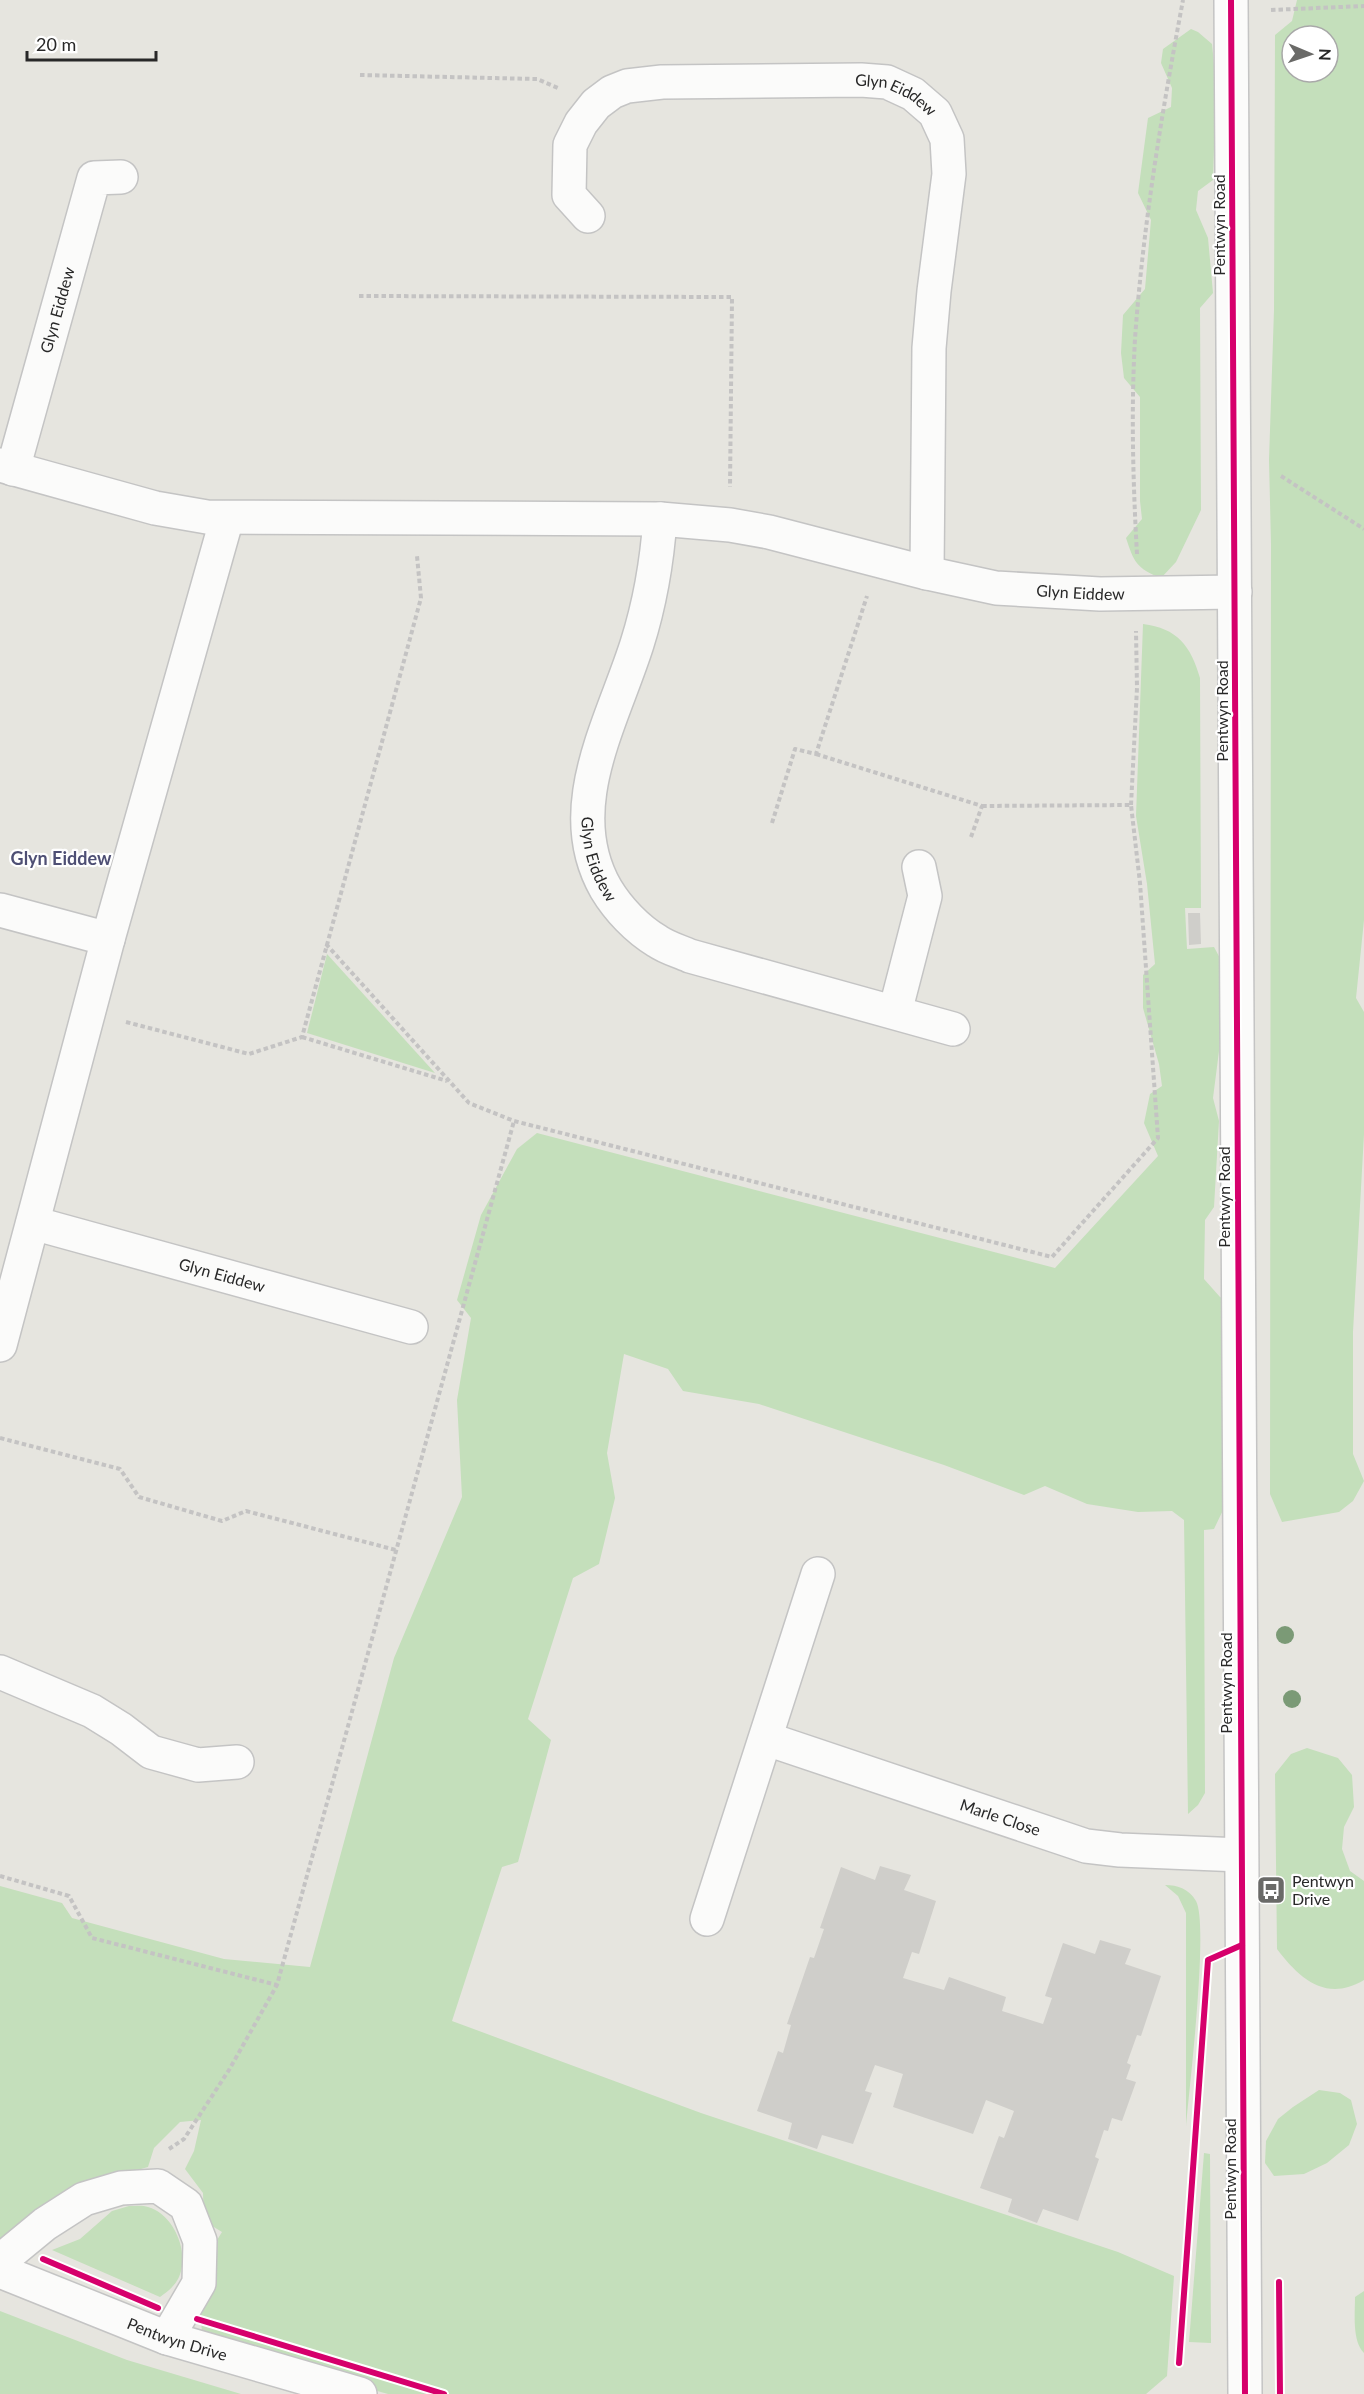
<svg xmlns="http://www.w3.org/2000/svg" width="1364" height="2394" font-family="Lato,sans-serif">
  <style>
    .green { fill: #c4dfbb; fill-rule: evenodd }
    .building { fill: #cfceca }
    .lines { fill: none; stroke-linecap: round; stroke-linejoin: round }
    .minor-casing { stroke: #c4c4c4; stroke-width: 36 }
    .path { stroke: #c4c3c3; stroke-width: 4; stroke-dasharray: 4.5 3; stroke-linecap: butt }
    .minor { stroke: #fbfbfa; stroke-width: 33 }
    .cycleway-casing { stroke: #fff; stroke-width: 10 }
    .cycleway { stroke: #d6006c; stroke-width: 6 }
    .tree { fill: #7b9a76 }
    .labels { text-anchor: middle; stroke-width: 4.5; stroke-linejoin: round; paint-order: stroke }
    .street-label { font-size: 16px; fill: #282828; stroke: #fff }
    .poi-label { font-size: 16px; fill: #282828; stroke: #fff; text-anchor: start }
    .neighbourhood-label { font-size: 18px; font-weight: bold; fill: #4e4f74; stroke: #fff }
  </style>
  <rect width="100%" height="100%" fill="#e6e5df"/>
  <g class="green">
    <path d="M1297,0H1364V920L1356,998L1364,1012V1134L1353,1332V1454L1364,1481L1353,1501L1339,1512L1282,1522L1270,1494L1271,544L1269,460L1274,310L1275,35L1292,21ZM1292,36H1328V72H1292Z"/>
    <path d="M1191,29L1198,32L1212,44L1216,84L1213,180L1198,191L1196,210L1208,238L1213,293L1200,308L1201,510L1176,562L1161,578C1136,568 1134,562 1126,538L1142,519L1140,501V397L1124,378L1121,353L1123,315L1145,289L1151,220L1138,193L1148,118L1171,107L1172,88L1161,63L1163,49Z"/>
    <path d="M1143,624C1177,628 1191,646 1200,678L1201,908H1185L1187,949L1214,947L1221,960L1219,1051L1213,1098L1219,1121L1214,1207L1205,1220L1204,1279L1220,1297L1231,1304L1225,1506L1214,1529L1204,1530L1205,1793L1198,1805L1188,1814L1184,1520L1172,1511L1138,1512L1087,1504L1045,1486L1024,1495L944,1465L759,1404L683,1391L668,1369L624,1354L607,1453L615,1498L599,1564L573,1578L528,1719L551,1740L518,1862L502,1867L452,2021L701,2113L1118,2252L1174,2276L1167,2376L1146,2394H388L256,2357L202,2331L199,2306L204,2261L222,2232L204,2221L203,2193L185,2169L194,2151L201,2120L180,2122L154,2148L148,2167L112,2177L35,2245L0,2240V1886L62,1903L72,1918L224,1959L310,1967L394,1658L462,1497L457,1400L471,1318L457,1300L481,1215L517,1149L537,1133L1055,1268L1158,1156L1144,1123L1150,1094L1162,1086L1159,1064L1143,1008V975L1155,964L1147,884L1136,816Z"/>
    <polygon points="327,954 435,1073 307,1033"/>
    <path d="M1307,1748L1338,1758L1352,1775L1354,1807L1344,1827L1342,1849L1350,1871L1364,1881V1980C1326,2003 1299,1978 1277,1949L1275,1774L1291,1754Z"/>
    <path d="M1165,1885C1178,1885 1189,1889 1196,1901C1209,1925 1189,2090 1186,2127V1913L1178,1896Z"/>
    <polygon points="1319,2090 1340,2093 1351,2100 1357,2124 1349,2145 1327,2163 1304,2174 1274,2176 1265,2163 1266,2141 1278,2119 1293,2107"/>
    <polygon points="1204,2153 1210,2154 1211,2343 1189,2342"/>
    <path d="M129,2206C135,2206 143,2205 148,2207C174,2214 190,2253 179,2277C175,2286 167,2292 160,2297L52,2250L80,2239L112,2211Z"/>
    <path d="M1364,2291V2353C1352,2341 1355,2313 1355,2297Z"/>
    <polygon points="0,2311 127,2360 241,2394 0,2394"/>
  </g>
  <g class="building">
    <polygon points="1188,913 1200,913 1201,944 1189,945"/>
    <polygon points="880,1866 911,1875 904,1890 936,1901 919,1954 912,1952 903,1978 944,1990 949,1977 1006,1997 1002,2011 1043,2024 1052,1998 1045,1996 1063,1943 1095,1954 1100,1940 1131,1949 1125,1964 1161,1976 1141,2036 1137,2035 1127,2063 1131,2065 1126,2079 1136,2082 1122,2121 1112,2118 1108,2131 1104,2130 1095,2157 1099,2159 1078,2221 1043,2209 1037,2223 1008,2212 1012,2199 980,2188 999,2136 1004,2138 1014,2111 986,2100 973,2134 893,2107 903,2074 875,2065 865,2091 872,2093 853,2144 822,2135 817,2149 788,2139 792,2123 757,2111 778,2051 783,2053 791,2025 787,2024 810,1957 814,1958 824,1929 820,1928 841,1867 875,1880"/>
  </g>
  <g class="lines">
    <g class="minor-casing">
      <g id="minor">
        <polyline points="1231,0 1245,2394"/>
        <path id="s1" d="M588,216L569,195L570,145L581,123L596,104L612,92L627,86L662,82L861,80L887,82L913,94L935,113L947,139L949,174L934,291L929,348L927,573"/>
        <path id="s2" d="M0,465L155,508L207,517L660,519L730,525L769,532L927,573L996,588L1100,594L1235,592"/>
        <path id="s3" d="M13,469L94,178L121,177"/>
        <path id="s4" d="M660,519C657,562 650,603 637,644C612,723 560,809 606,889C618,909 637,929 657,941C667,948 679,951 690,956L953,1029"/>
        <polyline points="0,910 108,939"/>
        <polyline points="895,1012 925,896 919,867"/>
        <path id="s5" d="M33,1223L411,1327"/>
        <polyline points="0,1345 108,939 227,518"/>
        <polyline points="0,1672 92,1711 121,1729 151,1752 198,1765 237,1762"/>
        <path id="s6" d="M767,1739L1086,1846L1120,1850L1241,1855"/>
        <polyline points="707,1919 818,1574"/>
        <polyline points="0,2261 45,2224 84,2199 121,2188 158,2186 186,2205 200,2241 199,2283 167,2338"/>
        <path id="s7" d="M0,2271L167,2338L360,2394"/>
      </g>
    </g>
    <g class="path">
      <polyline points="1271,10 1364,6"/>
      <polyline points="360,75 537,79 558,88"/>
      <polyline points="359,296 732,297 730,487"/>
      <polyline points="1281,476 1364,529"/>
      <path d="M1137,554C1133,483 1131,410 1135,339C1143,225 1162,112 1183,0"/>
      <polyline points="816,754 982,806 971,837"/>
      <polyline points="1131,805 1137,688 1136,631"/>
      <polyline points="772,823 795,749 816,754 867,596"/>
      <polyline points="326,944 469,1103 514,1121 1052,1257 1158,1138 1140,883 1131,805 982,806"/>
      <polyline points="126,1022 249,1054 302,1037 421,598 417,556"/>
      <polyline points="302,1037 447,1081"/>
      <polyline points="0,1438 120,1469 139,1497 222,1521 246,1511 396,1550"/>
      <polyline points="0,1876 69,1896 92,1938 277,1985"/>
      <polyline points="169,2149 184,2139 229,2070 277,1985 514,1121"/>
    </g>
    <use href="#minor" class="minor"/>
    <g class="cycleway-casing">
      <g id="cycleway">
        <polyline points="1231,0 1245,2394"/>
        <polyline points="43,2259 158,2308"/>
        <polyline points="1279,2282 1280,2394"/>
        <polyline points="197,2319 444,2394"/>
        <polyline points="1179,2363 1208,1960 1242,1945"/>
      </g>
    </g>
    <use href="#cycleway" class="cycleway"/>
  </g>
  <g class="tree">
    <circle cx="1285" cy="1635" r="9"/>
    <circle cx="1292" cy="1699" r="9"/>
  </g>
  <defs>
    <g id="bus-square" transform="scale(1.5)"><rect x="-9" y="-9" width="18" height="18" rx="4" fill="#6a6a68" stroke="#fff"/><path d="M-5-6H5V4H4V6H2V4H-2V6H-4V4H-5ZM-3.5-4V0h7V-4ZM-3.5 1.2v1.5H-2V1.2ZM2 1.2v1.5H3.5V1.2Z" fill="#fff"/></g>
  </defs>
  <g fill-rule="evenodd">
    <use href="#bus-square" x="1271" y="1890"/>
  </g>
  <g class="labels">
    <g class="street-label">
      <text dy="6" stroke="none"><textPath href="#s1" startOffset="436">Glyn Eiddew</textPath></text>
      <text transform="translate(1219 225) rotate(-90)" y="6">Pentwyn Road</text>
      <text dy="6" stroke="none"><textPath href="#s3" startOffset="165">Glyn Eiddew</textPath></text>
      <text dy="6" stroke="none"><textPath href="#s2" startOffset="1095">Glyn Eiddew</textPath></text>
      <text transform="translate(1222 711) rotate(-90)" y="6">Pentwyn Road</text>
      <text dy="6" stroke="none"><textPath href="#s4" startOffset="352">Glyn Eiddew</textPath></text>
      <text transform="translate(1224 1197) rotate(-90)" y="6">Pentwyn Road</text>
      <text dy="6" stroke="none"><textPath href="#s5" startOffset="196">Glyn Eiddew</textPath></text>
      <text transform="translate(1226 1683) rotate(-90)" y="6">Pentwyn Road</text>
      <text dy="6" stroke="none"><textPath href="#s6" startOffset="246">Marle Close</textPath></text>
      <text transform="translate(1230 2169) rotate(-90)" y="6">Pentwyn Road</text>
      <text dy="6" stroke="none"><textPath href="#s7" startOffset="190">Pentwyn Drive</textPath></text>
    </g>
    <g class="poi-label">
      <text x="1292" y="1887">Pentwyn<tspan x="1292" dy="18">Drive</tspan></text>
    </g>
    <g class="neighbourhood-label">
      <text x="61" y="865">Glyn Eiddew</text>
    </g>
  </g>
  <g transform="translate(1310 54) rotate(92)"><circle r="28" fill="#ffffff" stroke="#a9a9a9" stroke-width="1.5"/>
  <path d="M0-4.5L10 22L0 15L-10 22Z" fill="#6a6a68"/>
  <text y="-9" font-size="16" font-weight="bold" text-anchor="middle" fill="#282828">N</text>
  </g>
  <path d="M27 51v9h129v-9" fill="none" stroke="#282828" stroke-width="3"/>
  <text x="36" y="51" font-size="18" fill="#282828" stroke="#ffffff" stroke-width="4.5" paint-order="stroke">20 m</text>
</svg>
